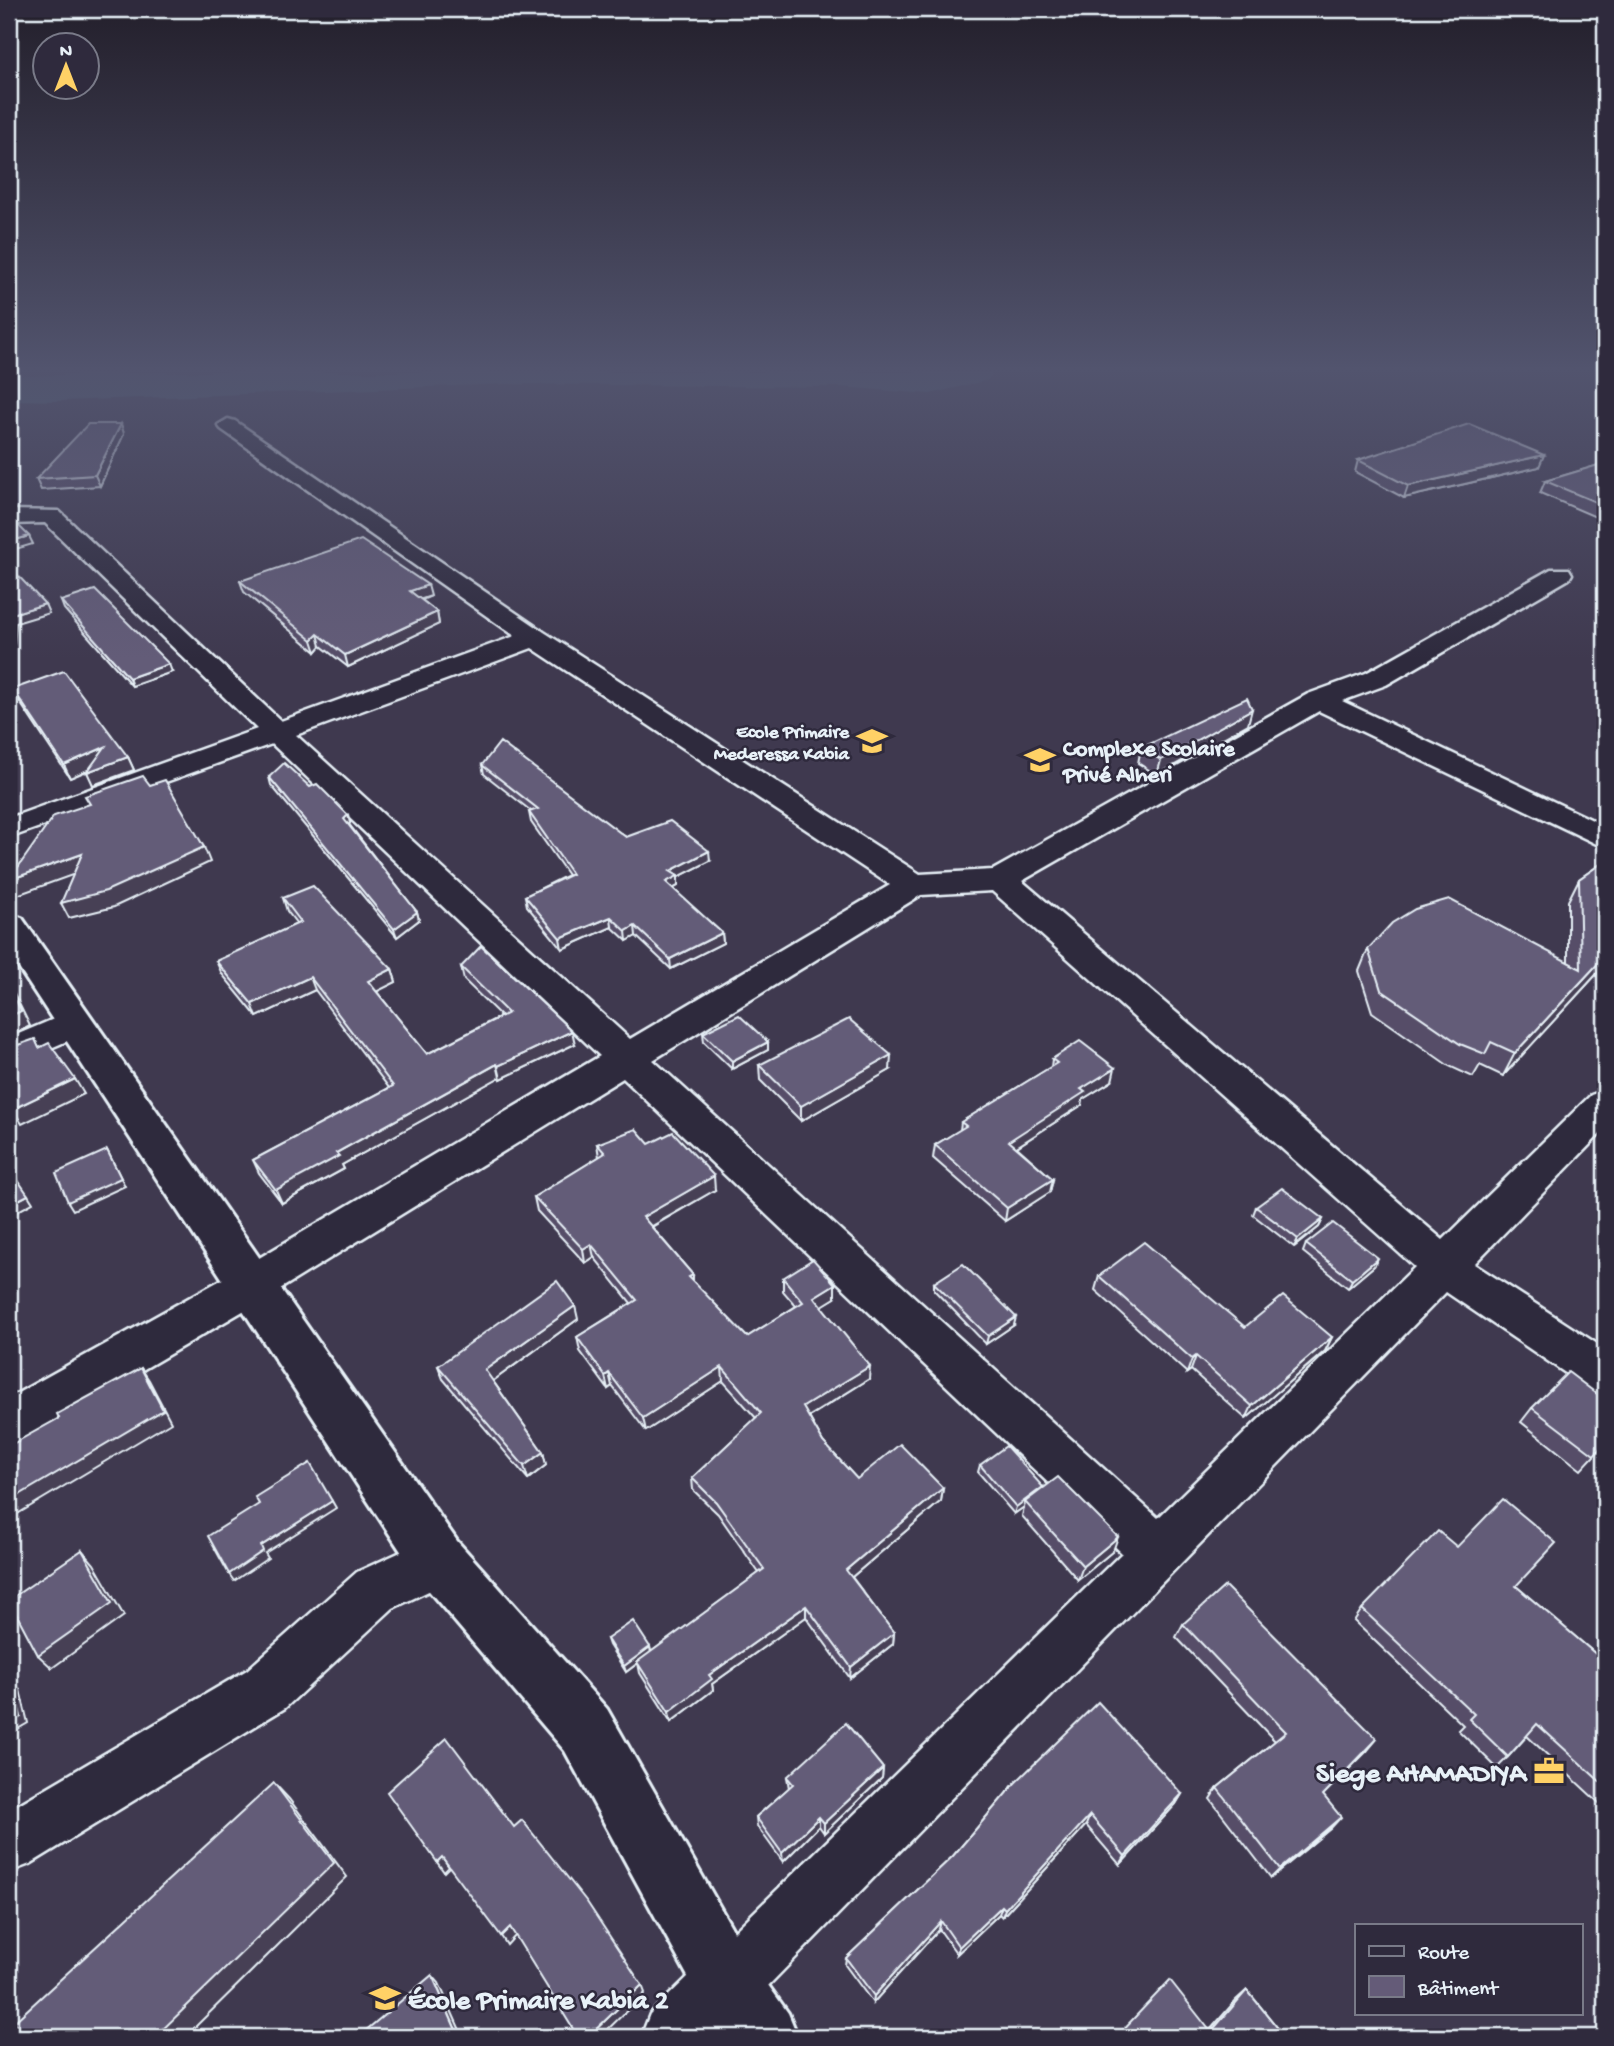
<svg xmlns="http://www.w3.org/2000/svg" width="1614" height="2046" font-family="'Gochi Hand',sans-serif">
  <style>
    .lines { fill: none; stroke-linecap: round; stroke-linejoin: round }
    .stream { fill: #8b9dab; fill-rule: evenodd }
    .river { fill: #4d6577; fill-rule: evenodd }
    .street-casing { stroke: #e8f1f8; stroke-width: 5 }
    .secondary-casing { stroke: #e8f1f8; stroke-width: 6 }
    .street { fill: #2f2a3d; fill-rule: evenodd }
    .secondary { fill: #2f2a3d; fill-rule: evenodd }
    .wall { fill: #564e67; stroke: #e8f1f8; stroke-width: 2 }
    .shaded-wall { fill: #464054; stroke: #e8f1f8; stroke-width: 2 }
    .building { fill: #645b78; stroke: #e8f1f8; stroke-width: 2 }
    .labels { text-anchor: middle; stroke-width: 5; stroke-linejoin: round; paint-order: stroke }
    .far-poi-label { font-size: 19px; font-weight: bold; fill: #e8f1f8; stroke: #2f2a3d; text-anchor: end }
    .poi-label { font-size: 23px; font-weight: bold; fill: #e8f1f8; stroke: #2f2a3d; text-anchor: start }
    .near-poi-label { font-size: 28px; font-weight: bold; fill: #e8f1f8; stroke: #2f2a3d; text-anchor: end }
  </style>
  <rect width="100%" height="100%" fill="#3f394f"/>
  <filter id="ink" filterUnits="userSpaceOnUse"><feTurbulence type="fractalNoise" baseFrequency=".0143" numOctaves="2"/><feDisplacementMap in="SourceGraphic" scale="14" xChannelSelector="R" yChannelSelector="G"/><feConvolveMatrix kernelMatrix="1 2 1 2 8 2 1 2 1" color-interpolation-filters="sRGB"/></filter>
  <g filter="url(#ink)">
    <g class="lines">
      <polygon class="stream" points="923,372 929,372 932,383 928,383"/>
      <polygon class="river" points="199,372 993,372 988,380 930,394 841,387 505,384 61,401 9,400 9,376"/>
      <g class="street-casing">
        <g id="street">
          <path d="M228,419L235,421L544,632L920,874L993,870L1308,694L1366,673L1551,569H1569L1572,574L1569,579L1386,685L1342,701L1605,826V848L1319,711L1022,881L1443,1240L1591,1095L1605,1090V1129L1474,1264L1605,1349V1394L1589,1389L1446,1292L718,2037H641L650,2014L1122,1553L623,1078L267,1297L26,1438L9,1445V1398L237,1271L600,1056L272,744L9,838V818L257,729L45,523L9,524V510L59,511L281,721L515,636L221,429L218,425ZM532,648L890,885L630,1039L296,735ZM992,891L1415,1267L1158,1518L653,1060L921,895Z"/>
          <polygon points="75,1010 88,1014 93,1023 88,1032 9,1066 9,1038"/>
          <polygon points="438,1535 456,1542 464,1560 456,1578 393,1608 285,1708 30,1864 9,1872 9,1810 247,1670 357,1572"/>
        </g>
      </g>
      <g class="secondary-casing">
        <polygon id="secondary" points="9,914 22,918 457,1541 607,1709 750,1960 788,2013 798,2037 724,2037 704,2006 565,1751 419,1579 9,953"/>
      </g>
      <use href="#street" class="street"/>
      <use href="#secondary" class="secondary"/>
    </g>
    <g class="wall">
      <polygon points="121,424 124,434 100,486 41,490 36,479"/>
      <polygon points="1358,460 1539,467 1404,498 1355,472"/>
      <polygon points="1605,463 1605,521 1540,493 1545,481"/>
      <polygon points="240,581 431,596 422,600 437,612 439,624 348,667 321,646 316,652 244,592"/>
      <polygon points="61,601 172,672 132,686 64,609"/>
      <polygon points="13,689 128,757 134,770 93,785 89,770 70,778 19,701"/>
      <polygon points="1248,724 1157,775 1138,763 1141,748"/>
      <polygon points="482,765 626,837 710,861 678,877 678,886 673,889 722,933 723,943 671,969 636,936 627,941 612,927 562,949 527,906 525,896 568,875 531,822 529,812 531,811 484,774"/>
      <polygon points="269,777 310,787 348,815 350,823 349,824 417,912 419,920 397,937 271,785"/>
      <polygon points="1605,861 1605,965 1503,1076 1480,1065 1473,1077 1449,1066 1372,1012 1359,971 1368,949 1568,962 1568,901 1579,879"/>
      <polygon points="283,898 392,969 396,982 376,991 427,1054 501,1016 464,980 461,967 575,1044 501,1079 500,1077 342,1165 344,1169 282,1203 259,1173 253,1160 389,1088 315,990 257,1017 222,974 216,961 297,924 287,911"/>
      <polygon points="703,1033 768,1042 768,1050 732,1069 704,1042"/>
      <polygon points="1052,1059 1112,1081 1083,1099 1082,1105 1017,1147 1053,1179 1050,1192 1005,1221 933,1158 935,1145 960,1130 961,1122 1051,1067"/>
      <polygon points="759,1065 890,1070 801,1121 760,1080"/>
      <polygon points="597,1144 649,1144 715,1190 652,1227 693,1275 693,1282 747,1337 796,1306 783,1291 783,1278 835,1298 821,1306 869,1379 809,1417 823,1442 857,1479 943,1488 941,1501 852,1577 894,1633 893,1644 850,1678 806,1617 712,1684 713,1690 671,1722 640,1673 638,1663 626,1672 609,1645 607,1639 650,1647 651,1652 759,1573 718,1514 693,1490 692,1478 756,1418 723,1381 646,1431 612,1386 608,1389 580,1351 577,1337 631,1303 594,1257 585,1263 537,1211 534,1197 599,1157"/>
      <polygon points="1256,1207 1323,1219 1319,1227 1294,1247 1253,1215"/>
      <polygon points="1306,1244 1374,1266 1348,1288 1303,1252"/>
      <polygon points="1099,1276 1245,1327 1332,1337 1325,1351 1246,1419 1191,1370 1187,1373 1095,1290"/>
      <polygon points="934,1283 1014,1325 986,1344 934,1290"/>
      <polygon points="578,1319 493,1381 543,1452 546,1465 528,1479 443,1379 438,1366"/>
      <polygon points="1605,1400 1605,1444 1581,1470 1521,1422 1532,1408"/>
      <polygon points="980,1465 1043,1487 1043,1488 1113,1551 1078,1580 1022,1516 1024,1507 1014,1514 978,1472"/>
      <polygon points="1457,1547 1516,1586 1605,1662 1605,1798 1599,1803 1527,1736 1508,1757 1497,1768 1458,1730 1463,1725 1354,1621 1362,1609"/>
      <polygon points="1183,1624 1367,1751 1323,1795 1331,1828 1271,1878 1210,1799 1217,1788 1275,1741 1176,1637"/>
      <polygon points="883,1768 882,1778 824,1833 819,1826 783,1862 757,1826 756,1817 789,1788 787,1777"/>
      <polygon points="1015,1783 1182,1794 1176,1804 1120,1865 1086,1825 1002,1917 999,1914 957,1954 939,1929 873,2003 845,1965 846,1958 953,1856"/>
      <polygon points="1247,1990 1285,2037 1116,2037 1210,2030 1236,2000"/>
    </g>
    <g class="shaded-wall">
      <polygon points="121,424 124,434 100,486 95,475"/>
      <polygon points="1544,455 1539,467 1404,498 1408,486"/>
      <polygon points="29,536 33,544 9,551 9,542"/>
      <polygon points="428,585 431,596 413,602 410,591"/>
      <polygon points="45,604 49,613 16,623 9,709 9,648 12,614"/>
      <polygon points="437,612 439,624 348,667 345,655"/>
      <polygon points="318,634 321,646 316,652 312,640"/>
      <polygon points="169,664 172,672 132,686 129,678"/>
      <polygon points="1252,709 1248,724 1157,775 1161,760"/>
      <polygon points="105,747 110,760 70,778 64,765"/>
      <polygon points="128,757 134,770 93,785 87,772"/>
      <polygon points="348,815 350,823 347,827 344,819"/>
      <polygon points="204,847 210,862 114,907 69,918 61,903"/>
      <polygon points="709,851 710,861 678,877 678,886 667,892 666,882 670,871"/>
      <polygon points="82,854 89,869 17,895 9,880"/>
      <polygon points="417,912 419,920 397,937 394,929"/>
      <polygon points="611,917 612,927 562,949 560,938"/>
      <polygon points="635,926 636,936 627,941 626,931"/>
      <polygon points="722,933 723,943 671,969 670,959"/>
      <polygon points="1605,956 1605,965 1503,1076 1515,1053"/>
      <polygon points="392,969 396,982 372,994 368,981"/>
      <polygon points="310,977 315,990 257,1017 252,1004"/>
      <polygon points="9,983 30,1026 9,1037"/>
      <polygon points="572,1031 575,1044 501,1079 498,1066"/>
      <polygon points="768,1042 768,1050 732,1069 732,1061"/>
      <polygon points="891,1055 890,1070 801,1121 801,1106"/>
      <polygon points="497,1064 500,1077 342,1165 344,1169 282,1203 276,1190 336,1153"/>
      <polygon points="1115,1068 1112,1081 1083,1099 1082,1105 1007,1153 1009,1141 1081,1089"/>
      <polygon points="75,1079 84,1094 22,1124 13,1109"/>
      <polygon points="107,1150 125,1186 73,1210 68,1202"/>
      <polygon points="714,1176 715,1190 645,1230 643,1217"/>
      <polygon points="1053,1179 1050,1192 1005,1221 1007,1208"/>
      <polygon points="28,1195 33,1203 9,1216 9,1205"/>
      <polygon points="1323,1219 1319,1227 1294,1247 1298,1239"/>
      <polygon points="591,1244 594,1257 585,1263 583,1249"/>
      <polygon points="1378,1258 1374,1266 1348,1288 1352,1280"/>
      <polygon points="835,1284 835,1298 814,1311 814,1297"/>
      <polygon points="575,1306 578,1319 490,1383 485,1370"/>
      <polygon points="1016,1317 1014,1325 986,1344 988,1336"/>
      <polygon points="1332,1337 1325,1351 1246,1419 1252,1406"/>
      <polygon points="1196,1356 1191,1370 1187,1373 1192,1359"/>
      <polygon points="870,1366 869,1379 803,1420 803,1407"/>
      <polygon points="722,1367 723,1381 646,1431 643,1418"/>
      <polygon points="141,1368 149,1380 171,1422 9,1519 9,1501"/>
      <polygon points="609,1373 612,1386 608,1389 605,1376"/>
      <polygon points="543,1452 546,1465 528,1479 524,1466"/>
      <polygon points="1043,1487 1041,1494 1025,1502 1024,1507 1014,1514 1016,1507"/>
      <polygon points="943,1488 941,1501 846,1582 846,1570"/>
      <polygon points="332,1501 336,1508 265,1553 268,1558 234,1581 229,1574 261,1546"/>
      <polygon points="1118,1537 1113,1551 1078,1580 1083,1566"/>
      <polygon points="82,1550 94,1564 124,1616 52,1668 38,1655"/>
      <polygon points="806,1606 806,1617 712,1684 713,1690 671,1722 669,1712 709,1675"/>
      <polygon points="894,1633 893,1644 850,1678 851,1667"/>
      <polygon points="650,1647 651,1653 626,1672 624,1666"/>
      <polygon points="13,1684 20,1690 28,1723 9,1734"/>
      <polygon points="1377,1739 1367,1751 1313,1805 1323,1795"/>
      <polygon points="883,1768 882,1778 824,1833 824,1823"/>
      <polygon points="274,1783 289,1799 347,1877 185,2037 155,2037"/>
      <polygon points="1182,1794 1176,1804 1120,1865 1125,1856"/>
      <polygon points="1090,1815 1086,1825 1002,1917 1005,1909"/>
      <polygon points="819,1817 819,1826 783,1862 782,1853"/>
      <polygon points="1341,1817 1331,1828 1271,1878 1280,1869"/>
      <polygon points="442,1857 449,1867 444,1872 437,1862"/>
      <polygon points="1002,1906 999,1914 957,1954 959,1947"/>
      <polygon points="941,1921 939,1929 873,2003 874,1996"/>
      <polygon points="510,1927 516,1935 507,1945 501,1936"/>
      <polygon points="432,1975 439,1983 463,2037 459,2037"/>
      <polygon points="642,1985 645,1993 600,2037 588,2037"/>
    </g>
    <g class="building">
      <polygon points="88,424 121,424 95,475 36,479"/>
      <polygon points="1469,424 1544,455 1408,486 1358,460"/>
      <polygon points="1605,463 1605,506 1545,481"/>
      <polygon points="9,518 11,518 29,536 9,542"/>
      <polygon points="361,540 428,585 410,591 437,612 345,655 318,634 312,640 240,581"/>
      <polygon points="9,566 45,604 12,614 9,648"/>
      <polygon points="95,590 169,664 129,678 61,601"/>
      <polygon points="64,671 128,757 87,772 105,747 64,765 13,689"/>
      <polygon points="1247,698 1252,709 1161,760 1141,748"/>
      <polygon points="500,742 626,837 670,821 709,851 670,871 678,876 666,882 722,933 670,959 635,926 626,931 611,917 560,938 525,896 572,874 529,812 538,809 482,765"/>
      <polygon points="284,763 310,787 317,784 348,815 344,819 417,912 394,929 269,777"/>
      <polygon points="143,776 150,785 165,780 204,847 106,891 61,903 82,854 9,880 54,816 90,804 85,796"/>
      <polygon points="1605,861 1605,956 1515,1053 1491,1042 1485,1054 1460,1044 1381,990 1368,949 1392,923 1415,909 1449,899 1581,969 1579,879"/>
      <polygon points="313,886 392,969 368,981 427,1054 508,1013 461,967 481,946 572,1031 498,1066 497,1064 336,1153 339,1156 276,1190 253,1160 393,1086 310,977 252,1004 216,961 301,922 283,898"/>
      <polygon points="9,986 21,1011 9,1017"/>
      <polygon points="739,1015 768,1042 732,1061 703,1033"/>
      <polygon points="849,1019 891,1055 801,1106 759,1065"/>
      <polygon points="35,1039 39,1048 49,1043 75,1079 13,1109 9,1103 9,1048"/>
      <polygon points="1080,1041 1115,1068 1081,1089 1085,1092 1009,1141 1053,1179 1007,1208 935,1145 966,1126 961,1122 1057,1063 1052,1059"/>
      <polygon points="636,1129 649,1144 673,1132 714,1176 643,1217 693,1275 689,1277 747,1337 803,1302 783,1278 813,1259 835,1284 814,1297 870,1366 803,1407 823,1442 857,1479 900,1444 943,1488 846,1570 894,1633 851,1667 806,1606 709,1675 712,1679 669,1712 637,1662 764,1569 716,1502 692,1478 761,1413 722,1367 643,1418 609,1373 605,1376 577,1337 637,1300 591,1244 583,1249 534,1197 605,1153 597,1144"/>
      <polygon points="107,1150 121,1178 68,1202 56,1173"/>
      <polygon points="9,1167 28,1195 9,1205"/>
      <polygon points="1282,1188 1323,1219 1298,1239 1256,1207"/>
      <polygon points="1333,1223 1378,1258 1352,1280 1306,1244"/>
      <polygon points="1144,1242 1245,1327 1283,1296 1332,1337 1252,1406 1196,1356 1192,1359 1099,1276"/>
      <polygon points="963,1264 1016,1317 988,1336 934,1283"/>
      <polygon points="557,1281 575,1306 485,1370 543,1452 524,1466 438,1366"/>
      <polygon points="141,1368 163,1410 9,1501 9,1446 59,1418 57,1414"/>
      <polygon points="1568,1372 1605,1400 1605,1443 1594,1455 1532,1408"/>
      <polygon points="1006,1446 1043,1487 1016,1507 980,1465"/>
      <polygon points="310,1463 332,1501 261,1546 263,1551 229,1574 208,1536 259,1504 255,1497"/>
      <polygon points="1058,1477 1118,1537 1083,1566 1025,1502"/>
      <polygon points="1503,1499 1556,1543 1516,1586 1605,1662 1605,1786 1537,1724 1508,1757 1469,1719 1474,1714 1362,1609 1438,1531 1457,1547"/>
      <polygon points="82,1550 112,1603 38,1655 9,1600"/>
      <polygon points="1225,1586 1377,1739 1323,1795 1341,1817 1280,1869 1217,1788 1286,1732 1183,1624"/>
      <polygon points="633,1621 650,1647 624,1666 607,1639"/>
      <polygon points="13,1684 21,1717 9,1724 9,1686"/>
      <polygon points="1098,1702 1182,1794 1125,1856 1090,1815 1005,1909 1002,1906 959,1947 941,1921 874,1996 846,1958 953,1856 1015,1783"/>
      <polygon points="846,1723 883,1768 824,1823 819,1817 782,1853 756,1817 793,1784 787,1777"/>
      <polygon points="447,1738 514,1827 522,1820 587,1902 642,1985 588,2037 578,2037 510,1927 501,1936 442,1857 437,1862 387,1792"/>
      <polygon points="274,1783 334,1863 155,2037 22,2037 14,2022"/>
      <polygon points="432,1975 459,2037 358,2037"/>
      <polygon points="1170,1980 1211,2032 1247,1990 1285,2037 1116,2037"/>
    </g>
  </g>
  <linearGradient id="sky" x2="0" y2="1"><stop stop-color="#231f2b"/><stop offset="0.56" stop-color="#52546e"/><stop offset="1" stop-color="#52546e" stop-opacity="0"/></linearGradient>
  <rect width="1614" height="659" fill="url(#sky)"/>
  <defs>
    <g id="school-bare" transform="scale(2.415)"><path d="M0-5L7-2L0 1L-7-2ZM-4 1L0 2.5L4 1V4Q0 6-4 4Z" fill="#ffd166" stroke="#2f2a3d" stroke-width="2.5" paint-order="stroke"/></g>
    <g id="office-bare" transform="scale(2.415)"><path d="M-6-3h4V-5.5h4V-3h4V5H-6ZM-1-4.5V-3h2v-1.5ZM-6 0V1H6V0Z" fill="#ffd166" stroke="#2f2a3d" stroke-width="2.5" paint-order="stroke"/></g>
  </defs>
  <g fill-rule="evenodd">
    <use href="#school-bare" x="872" y="741"/>
    <use href="#school-bare" x="1040" y="760"/>
    <use href="#office-bare" x="1549" y="1771"/>
    <use href="#school-bare" x="385" y="1998"/>
  </g>
  <g class="labels">
    <g class="far-poi-label">
      <text x="849" y="737">Ecole Primaire<tspan x="849" dy="22">Mederessa Kabia</tspan></text>
    </g>
    <g class="poi-label">
      <text x="1063" y="755">Complexe Scolaire<tspan x="1063" dy="26">Privé Alheri</tspan></text>
    </g>
    <g class="near-poi-label">
      <text x="1526" y="1781">Siege AHAMADIYA</text>
      <text x="408" y="2008" text-anchor="start">École Primaire Kabia 2</text>
    </g>
  </g>
  <rect width="1614" height="2046" fill="none" stroke="#2f2a3d" stroke-width="35"/>
  <rect x="18" y="18" width="1579" height="2011" fill="none" stroke="#e8f1f8" stroke-width="2.5" filter="url(#ink)"/>
  <rect x="1355" y="1924" width="228" height="91" fill="#2f2a3d" stroke="#797a88" stroke-width="2"/>
  <rect x="1369" y="1946" width="35" height="10" fill="#2f2a3d" stroke="#797a88" stroke-width="2"/>
  <text x="1418" y="1958" font-size="21" fill="#e8f1f8">Route</text>
  <rect x="1369" y="1976" width="35" height="21" fill="#645b78" stroke="#797a88" stroke-width="2"/>
  <text x="1418" y="1994" font-size="21" fill="#e8f1f8">Bâtiment</text>
  <g transform="translate(66 66)"><circle r="33" fill="#2f2a3d" stroke="#797a88" stroke-width="2"/>
  <path d="M0-5L12 26L0 18L-12 26Z" fill="#ffd166"/>
  <text y="-10" font-size="19" font-weight="bold" text-anchor="middle" fill="#e8f1f8">N</text>
  </g>
</svg>
